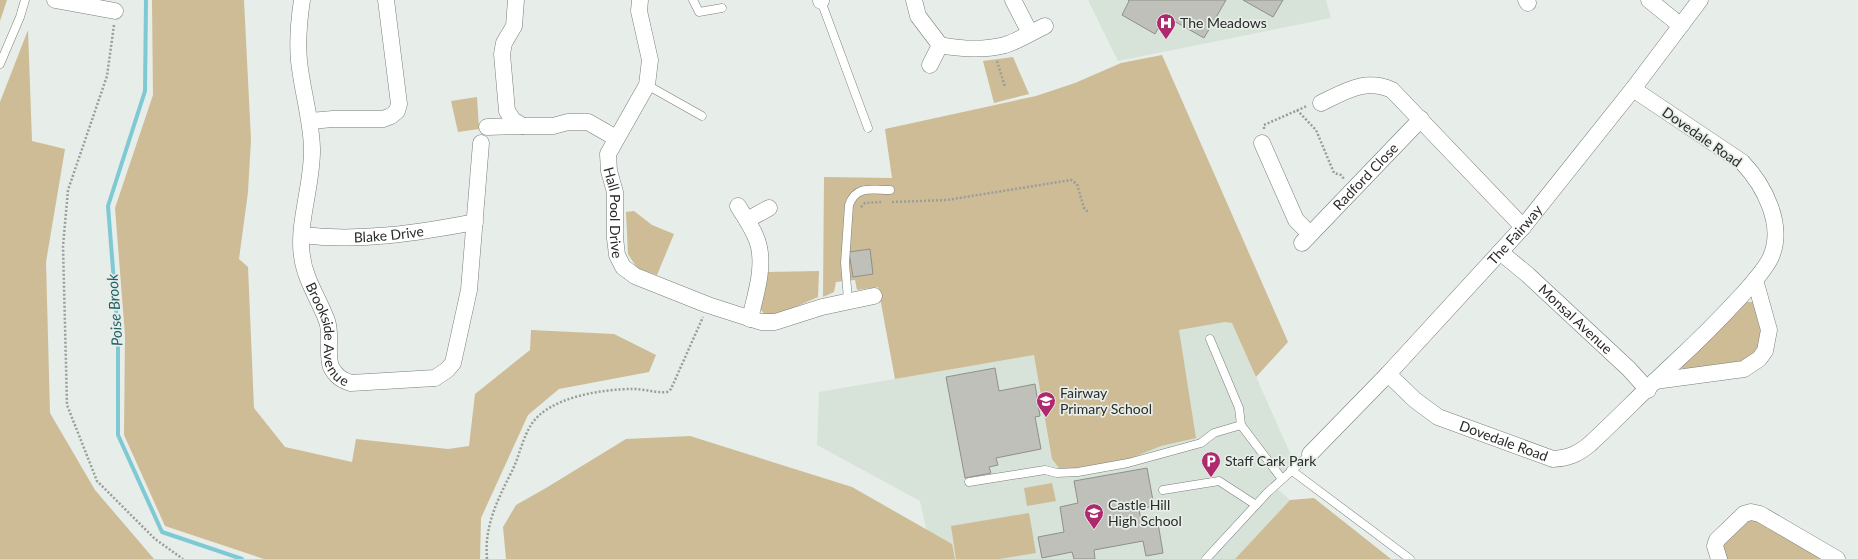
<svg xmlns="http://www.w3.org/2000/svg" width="1858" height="559" font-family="Lato,sans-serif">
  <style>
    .built { fill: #d7e3d8 }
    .green { fill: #cdbc96 }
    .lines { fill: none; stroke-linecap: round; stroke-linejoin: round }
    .stream { stroke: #7ec9d4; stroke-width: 4 }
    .building { fill: #bec0b9; stroke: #8f908a }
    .service-casing { stroke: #797e79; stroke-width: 9 }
    .minor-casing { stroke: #797e79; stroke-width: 17 }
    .path { stroke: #999e9a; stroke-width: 2.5; stroke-dasharray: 2 2; stroke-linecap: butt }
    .service { stroke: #fff; stroke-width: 8 }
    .minor { stroke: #fff; stroke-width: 16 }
    .labels { text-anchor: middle; stroke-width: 3.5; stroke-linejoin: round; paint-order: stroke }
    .poi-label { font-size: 14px; fill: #292b29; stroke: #e7ede8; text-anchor: start }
    .street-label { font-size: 14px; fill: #292b29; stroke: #e7ede8 }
    .water-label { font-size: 15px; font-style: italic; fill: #216068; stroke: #e7ede8 }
  </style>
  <rect width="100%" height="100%" fill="#e7ede8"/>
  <g class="built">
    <polygon points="1088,0 1326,0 1331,18 1118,61"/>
    <polygon points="1225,322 1232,323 1296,466 1274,486 1290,500 1235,559 933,559 920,501 817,445 819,392"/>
  </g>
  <g class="green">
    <polygon points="0,0 7,0 0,21"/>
    <polygon points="152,0 244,0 251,140 248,192 239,259 248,267 254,408 285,447 352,462 356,439 448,449 469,446 475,394 530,350 531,330 614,334 656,355 649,372 559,389 528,415 481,518 480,559 264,559 165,526 124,435 125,335 115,208 153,95"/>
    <polygon points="28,30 32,141 65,149 46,262 50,413 95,490 154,559 0,559 0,102"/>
    <polygon points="1162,55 1288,342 1256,377 1232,323 1225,322 1179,330 1196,438 1161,446 1126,460 1067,471 1059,468 1052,459 1034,355 895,379 878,287 857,290 855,280 836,282 834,292 823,297 824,177 892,178 885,129 1036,96 1075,83 1121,63"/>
    <polygon points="1013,57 1029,94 994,103 983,61"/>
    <polygon points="477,97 479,129 458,132 451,101"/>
    <polygon points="634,211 652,225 674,234 657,275 637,268 628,254 626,212"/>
    <polygon points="819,271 818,297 784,312 765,315 759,307 767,272"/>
    <polygon points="1743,302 1757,302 1765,327 1761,348 1747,362 1684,374 1681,364"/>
    <polygon points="690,436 852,487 952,544 955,559 506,559 503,527 516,505 546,488 626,439"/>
    <polygon points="1052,483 1056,501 1027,506 1024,488"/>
    <polygon points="1314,498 1391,559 1235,559 1290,500"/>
    <polygon points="1029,513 1036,553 999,559 956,559 951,526"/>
    <polygon points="1744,514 1837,559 1719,559 1717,540"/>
  </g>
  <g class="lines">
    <polyline class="stream" points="146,0 145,91 108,206 118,333 118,435 162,532 242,559"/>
  </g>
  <g class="building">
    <polygon points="1128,0 1226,0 1204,38 1165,16 1155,34 1122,15 1129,1"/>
    <polygon points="1243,0 1283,0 1273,17"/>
    <polygon points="870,249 873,274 853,277 849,252"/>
    <polygon points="995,368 999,391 1035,384 1040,416 1035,417 1041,449 996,458 998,465 989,467 991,473 965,478 946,377"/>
    <polygon points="1147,468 1154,506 1139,509 1141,520 1157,517 1163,553 1146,556 1143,541 1094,550 1095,559 1074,559 1072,552 1042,558 1038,537 1064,532 1060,507 1078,503 1074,481"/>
  </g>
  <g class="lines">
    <g class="service-casing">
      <g id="service">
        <polyline points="693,0 699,12 722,8"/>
        <polyline points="821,1 868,128"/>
        <polyline points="0,64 20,17 25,0"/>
        <polyline points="647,85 702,116"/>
        <path d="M848,300L845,263L849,205C856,185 872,190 890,190"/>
        <polyline points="1210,339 1239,408 1241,425"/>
        <polyline points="1291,470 1410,559"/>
        <polyline points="969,482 1045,470 1057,473 1078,472 1128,463 1201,443 1214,433 1241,425 1282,479"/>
        <polyline points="1163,490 1219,481 1256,505"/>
        <polyline points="1206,559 1267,493 1310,454"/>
      </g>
    </g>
    <g class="minor-casing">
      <g id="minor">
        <polyline points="55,0 115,11"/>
        <path id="s1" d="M302,0C299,20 297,40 299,61C302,90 311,118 312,148C313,183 297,224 302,256C305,280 319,299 327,321C332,335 326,353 331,367C336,376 341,380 351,383L435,378L447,370L453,363L469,290L481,143"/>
        <polyline points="516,0 514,26 504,43 502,54 507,111 513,120 523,126 553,126 568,122 588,122 616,138"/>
        <path id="s2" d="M640,0L639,11L650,60L647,85L608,154L609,171L615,192V238L617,255L623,267L635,276L708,305L761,322H775L822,307L874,296"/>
        <polyline points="914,0 918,16 940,45"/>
        <polyline points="1013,0 1030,33"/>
        <polyline points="1526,0 1528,3"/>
        <polyline points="1649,0 1675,21 1682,24"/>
        <polyline points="821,1 821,0"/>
        <path d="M930,65L940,45C960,49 985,50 1005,45C1018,41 1032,32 1045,26"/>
        <path d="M1321,103C1346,91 1365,78 1392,90L1523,227"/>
        <polyline points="310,121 333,119 383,119 391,116 397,111 399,104 386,0"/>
        <polyline points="487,127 523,126"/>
        <polyline points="1262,143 1296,220 1310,234"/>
        <path d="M738,206C745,218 756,232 759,247C764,271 755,296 750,319"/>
        <polyline points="747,220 769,208"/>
        <path id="s3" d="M302,235C360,242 418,233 475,222"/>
        <path id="s4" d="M1302,243L1421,119"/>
        <path id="s5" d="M1500,252L1528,275L1629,369L1648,390"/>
        <path id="s6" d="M1388,374L1415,400L1438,417L1553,459C1569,458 1578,454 1590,444C1618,418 1645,390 1673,364C1697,342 1720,319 1742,295C1752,284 1763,272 1770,259C1786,226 1764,185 1742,162L1633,89"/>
        <polyline points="1655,381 1744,369 1759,359 1765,351 1769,330 1755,280"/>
        <path id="s7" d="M1310,454L1388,374L1523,227L1633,89L1700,0"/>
        <polyline points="1719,559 1715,546 1717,540 1744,514 1751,512 1760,514 1837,559"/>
      </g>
    </g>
    <g class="path">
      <polyline points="114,25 107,76 68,190 63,246 67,405 97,481 155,539 183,559"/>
      <polyline points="997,61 1005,87"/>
      <polyline points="1297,110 1316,130 1334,173 1341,175 1344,179"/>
      <polyline points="1264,129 1264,125 1307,106"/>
      <polyline points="892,202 947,200 1071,180 1077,184 1084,208 1088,212"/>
      <polyline points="861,207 865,203 881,202"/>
      <path d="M487,559C484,527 497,501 511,473C519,458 522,439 531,425C548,397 603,389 633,389C645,389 655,393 667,392L671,389L703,317"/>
    </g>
    <use href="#service" class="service"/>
    <use href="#minor" class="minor"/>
  </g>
  <defs>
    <g id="hospital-pin" transform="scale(1)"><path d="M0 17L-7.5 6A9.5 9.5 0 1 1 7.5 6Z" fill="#af296e" stroke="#e7ede8"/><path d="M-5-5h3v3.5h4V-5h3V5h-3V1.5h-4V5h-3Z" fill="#fff"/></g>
    <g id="school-pin" transform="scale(1)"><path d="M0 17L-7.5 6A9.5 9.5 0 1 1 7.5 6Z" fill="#af296e" stroke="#e7ede8"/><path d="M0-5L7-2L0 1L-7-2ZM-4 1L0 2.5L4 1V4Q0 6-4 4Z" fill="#fff"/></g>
    <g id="parking-pin" transform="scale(1)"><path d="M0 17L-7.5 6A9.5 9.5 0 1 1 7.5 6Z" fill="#af296e" stroke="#e7ede8"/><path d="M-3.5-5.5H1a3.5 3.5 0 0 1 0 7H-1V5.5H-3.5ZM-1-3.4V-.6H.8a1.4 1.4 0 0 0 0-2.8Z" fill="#fff"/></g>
  </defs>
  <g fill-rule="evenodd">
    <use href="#hospital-pin" x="1166" y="23"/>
    <use href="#school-pin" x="1046" y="401"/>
    <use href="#parking-pin" x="1211" y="461"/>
    <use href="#school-pin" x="1094" y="513"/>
  </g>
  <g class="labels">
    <g class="poi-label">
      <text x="1180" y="28">The Meadows</text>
      <text x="1060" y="398">Fairway<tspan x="1060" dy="16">Primary School</tspan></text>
      <text x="1225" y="466">Staff Cark Park</text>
      <text x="1108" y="510">Castle Hill<tspan x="1108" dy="16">High School</tspan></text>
    </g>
    <g class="street-label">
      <text transform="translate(1702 137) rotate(35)" y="5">Dovedale Road</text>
      <text dy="5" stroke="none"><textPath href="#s4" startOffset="92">Radford Close</textPath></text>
      <text dy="5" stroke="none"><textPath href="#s2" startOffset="225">Hall Pool Drive</textPath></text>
      <text dy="5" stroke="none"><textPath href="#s3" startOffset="87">Blake Drive</textPath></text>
      <text dy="5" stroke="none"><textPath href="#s7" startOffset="300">The Fairway</textPath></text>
      <text dy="5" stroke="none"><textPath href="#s5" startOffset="101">Monsal Avenue</textPath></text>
      <text dy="5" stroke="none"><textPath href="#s1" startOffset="342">Brookside Avenue</textPath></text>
      <text dy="5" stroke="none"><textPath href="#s6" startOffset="136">Dovedale Road</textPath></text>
    </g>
    <g class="water-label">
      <text transform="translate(115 310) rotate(-94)" y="5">Poise Brook</text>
    </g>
  </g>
</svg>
